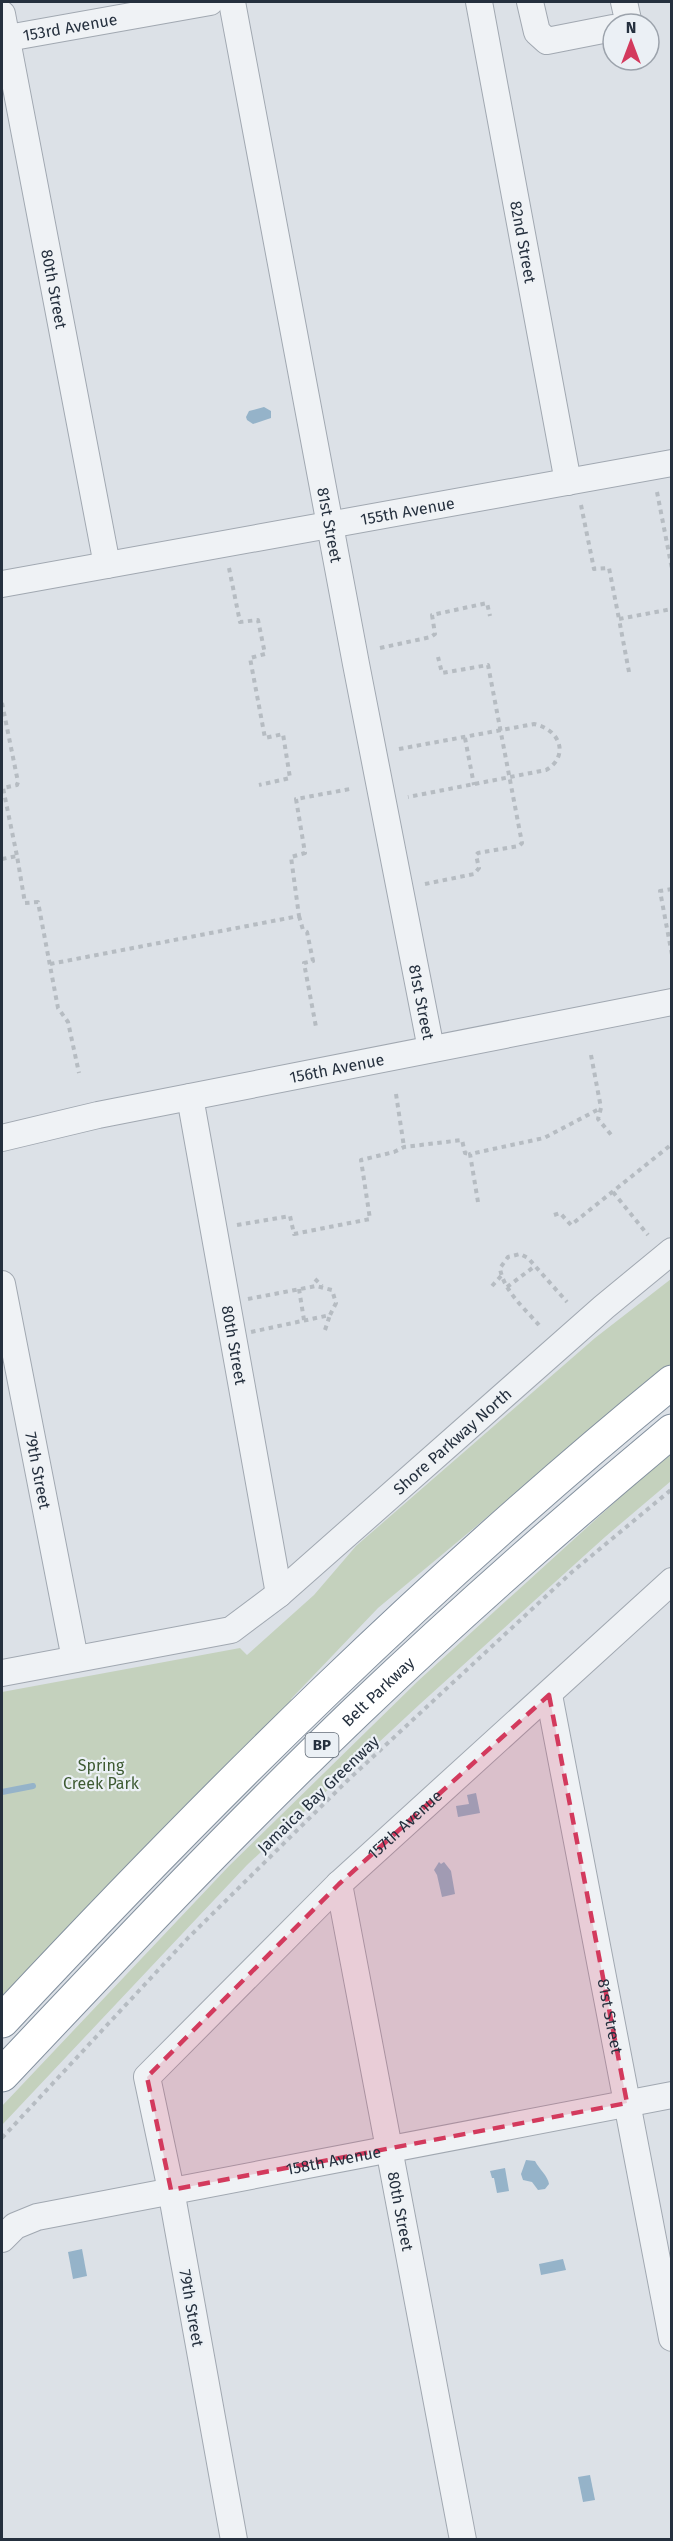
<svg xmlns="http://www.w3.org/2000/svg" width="673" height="2541" font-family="'Fira Sans',sans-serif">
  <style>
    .green { fill: #c4d1bd }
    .water { fill: #95b3c9 }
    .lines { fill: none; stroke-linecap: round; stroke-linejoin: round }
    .stream { stroke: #95b3c9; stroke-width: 6 }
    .minor-casing { stroke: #a1a8b1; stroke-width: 28 }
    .highway-casing { stroke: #83909e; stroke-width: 35 }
    .path { stroke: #b6bcc2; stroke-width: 4; stroke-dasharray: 4.5 4.5; stroke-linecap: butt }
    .minor { stroke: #eff2f5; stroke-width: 26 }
    .highway { stroke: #fff; stroke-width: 33 }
    .marked { fill: #d33a5d; fill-opacity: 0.2; stroke: #d33a5d; stroke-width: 4.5; stroke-dasharray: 12 8; stroke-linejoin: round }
    .labels { text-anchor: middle; stroke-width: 4.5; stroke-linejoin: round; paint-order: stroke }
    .shield { fill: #ebf0f5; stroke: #606a75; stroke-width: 1.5 }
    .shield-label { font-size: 15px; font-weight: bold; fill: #25303e }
    .street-label { font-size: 16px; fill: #25303e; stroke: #ebf0f5 }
    .park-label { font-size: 16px; fill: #3d5a32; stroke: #ebf0f5 }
  </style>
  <rect width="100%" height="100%" fill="#dce1e7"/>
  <g class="green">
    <polygon points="671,1279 671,1364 378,1608 291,1699 303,1712 2,2021 2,1692 240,1648 247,1655 314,1595 356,1546 595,1338"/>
    <polygon points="671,1451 671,1481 605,1537 420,1704 247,1865 2,2125 2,2106 229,1866 418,1681"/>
  </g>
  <g class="water">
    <polygon points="264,407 271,411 271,418 253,424 247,420 246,417 249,411"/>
    <polygon points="476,1793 480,1813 458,1817 456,1806 469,1804 467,1795"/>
    <polygon points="439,1862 441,1864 444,1862 451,1871 455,1894 442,1897 437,1875 434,1870"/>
    <path d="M526,2160L535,2161C539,2169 548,2176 549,2184L545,2189L538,2190L532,2182L523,2180L521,2174Z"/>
    <polygon points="505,2168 509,2191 497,2193 494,2178 492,2178 490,2171"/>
    <polygon points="82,2249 87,2276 73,2279 68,2252"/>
    <polygon points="563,2259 566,2270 541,2275 539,2264"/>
    <polygon points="590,2475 595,2500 583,2502 578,2477"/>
  </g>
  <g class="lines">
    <polyline class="stream" points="2,1792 33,1786"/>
    <g class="minor-casing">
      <g id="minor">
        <path id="s1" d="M232,2L356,664L431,1049"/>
        <path id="s2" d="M479,2L568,482"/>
        <polyline points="530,2 537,32 547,41 613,28"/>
        <polyline points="624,2 629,24"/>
        <path id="s3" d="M2,14L107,565"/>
        <path id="s4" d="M2,39L210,2"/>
        <path id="s5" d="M2,584L672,463"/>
        <path id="s6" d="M190,1097L279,1594"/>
        <path id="s7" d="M2,1138L98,1115L672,1002"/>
        <path id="s8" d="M2,1284L75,1659"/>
        <path id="s9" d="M2,1673L231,1630L279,1594L604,1307L672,1251"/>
        <path id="s10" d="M549,1695L672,2338"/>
        <path id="s11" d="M339,1884L463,2540"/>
        <path id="s12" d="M2,2239L15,2226L37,2217L672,2095"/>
        <path id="s13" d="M234,2540L171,2190L147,2077L339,1884L672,1581"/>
      </g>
    </g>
    <g class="highway-casing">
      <g id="highway">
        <path d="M2,2021C213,1795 432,1578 672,1382"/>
        <path id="s14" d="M2,2075C118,1952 235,1828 357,1711C459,1614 564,1521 672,1431"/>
      </g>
    </g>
    <g class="path">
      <polyline points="657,492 672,569"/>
      <polyline points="581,505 594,569 609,568 619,619"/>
      <polyline points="229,568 240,622 258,620 265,654 250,658 265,738 283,734 290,778 259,785"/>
      <polyline points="380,648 431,637 435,634 432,615 487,603 490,616"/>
      <polyline points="629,672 619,619 672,609"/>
      <polyline points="2,703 18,782 17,785 3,788 17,856"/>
      <polyline points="465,738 474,785"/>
      <path d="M399,749L534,724C560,729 570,756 546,770L408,797"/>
      <polyline points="2,859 17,856 25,903 38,902 58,1008 68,1022 79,1073"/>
      <polyline points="425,884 474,874 479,868 476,855 478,853 519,846 522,843 488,665 442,673 438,657"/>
      <polyline points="672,889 660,891 672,955"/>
      <polyline points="299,916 303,930 307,932 313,961 304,963 316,1027"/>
      <polyline points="50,964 299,916 291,857 305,853 296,799 350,789"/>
      <polyline points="591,1055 601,1108 598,1119 613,1137"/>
      <polyline points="396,1094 404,1147"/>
      <polyline points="613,1192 648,1235"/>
      <polyline points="478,1202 470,1154 544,1138 601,1108"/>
      <polyline points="554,1215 560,1213 571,1225 672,1144"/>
      <polyline points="237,1225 290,1216 294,1234 370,1219 361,1160 394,1152 404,1147 462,1140 465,1153 470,1154"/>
      <polyline points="315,1279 322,1286"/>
      <polyline points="492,1286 501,1276"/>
      <polyline points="507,1287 535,1266"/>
      <polyline points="299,1289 304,1320"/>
      <polyline points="248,1299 316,1286 332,1290 336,1303 330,1315 251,1332"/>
      <path d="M539,1325C525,1309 503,1290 500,1268L508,1257L520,1254L528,1258L567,1302"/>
      <polyline points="325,1330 330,1315"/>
      <polyline points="2,2138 188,1938 348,1780 572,1572 672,1489"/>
    </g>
    <use href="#minor" class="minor"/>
    <use href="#highway" class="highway"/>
  </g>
  <path class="marked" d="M549,1695L627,2103L171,2190L147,2077L339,1884Z"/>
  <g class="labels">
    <rect class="shield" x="305.5" y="1733" width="33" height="24" rx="4.5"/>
    <g class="shield-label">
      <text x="322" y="1750">BP</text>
    </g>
    <g class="street-label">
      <text dy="6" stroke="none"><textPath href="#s4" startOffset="69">153rd Avenue</textPath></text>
      <text dy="6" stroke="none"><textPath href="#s2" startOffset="244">82nd Street</textPath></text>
      <text dy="6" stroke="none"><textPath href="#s3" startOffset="280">80th Street</textPath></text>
      <text dy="6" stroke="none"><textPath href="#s5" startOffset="412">155th Avenue</textPath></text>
      <text dy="6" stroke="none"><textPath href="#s1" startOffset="532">81st Street</textPath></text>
      <text dy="6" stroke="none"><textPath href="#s1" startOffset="1018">81st Street</textPath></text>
      <text dy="6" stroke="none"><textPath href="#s7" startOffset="342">156th Avenue</textPath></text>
      <text dy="6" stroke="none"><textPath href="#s6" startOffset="252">80th Street</textPath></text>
      <text dy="6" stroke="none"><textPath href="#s9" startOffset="524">Shore Parkway North</textPath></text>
      <text dy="6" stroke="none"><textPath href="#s8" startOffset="190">79th Street</textPath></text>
      <text dy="6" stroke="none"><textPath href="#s14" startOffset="537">Belt Parkway</textPath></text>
      <text transform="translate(318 1794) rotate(-44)" y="6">Jamaica Bay Greenway</text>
      <text dy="6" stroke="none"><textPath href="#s13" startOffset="832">157th Avenue</textPath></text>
      <text dy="6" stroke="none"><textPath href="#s10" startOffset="327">81st Street</textPath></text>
      <text dy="6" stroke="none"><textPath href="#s12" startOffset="344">158th Avenue</textPath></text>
      <text dy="6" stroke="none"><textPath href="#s11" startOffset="333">80th Street</textPath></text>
      <text transform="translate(192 2308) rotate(80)" y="6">79th Street</text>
    </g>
    <g class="park-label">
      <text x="101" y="1771">Spring<tspan x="101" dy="18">Creek Park</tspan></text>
    </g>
  </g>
  <rect width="673" height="2541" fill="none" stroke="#25303e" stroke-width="6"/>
  <g transform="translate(631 42)"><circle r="28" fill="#ebf0f5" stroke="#9ca3ac" stroke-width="1.5"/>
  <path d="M0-4.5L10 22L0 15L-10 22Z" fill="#d33a5d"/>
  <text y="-9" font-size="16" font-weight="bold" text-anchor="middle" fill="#25303e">N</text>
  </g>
</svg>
